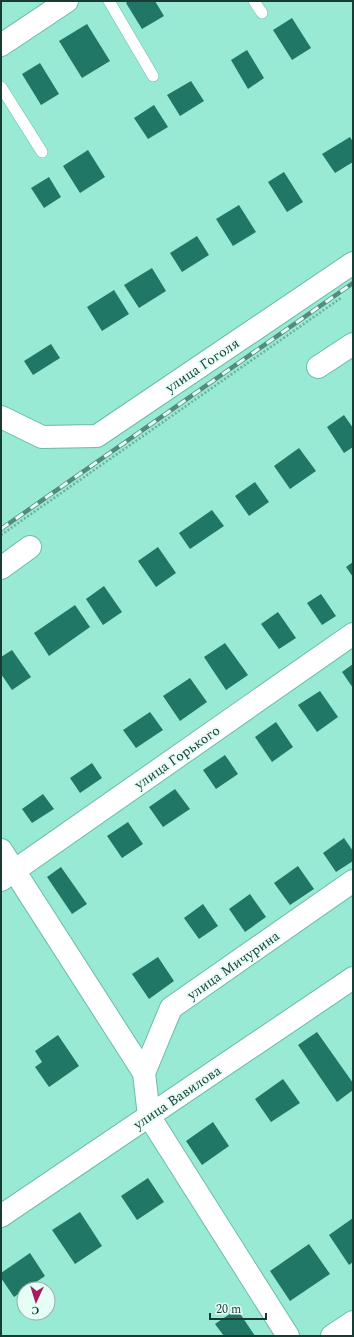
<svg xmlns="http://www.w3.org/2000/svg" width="354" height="1337" font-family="Spectral,serif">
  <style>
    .building { fill: #207765 }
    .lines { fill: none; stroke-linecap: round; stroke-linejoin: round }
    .service-casing { stroke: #6bbca8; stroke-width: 12 }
    .minor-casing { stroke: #6bbca8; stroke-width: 24 }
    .path { stroke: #6eb09f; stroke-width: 2.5; stroke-dasharray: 2 2; stroke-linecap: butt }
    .service { stroke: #fff; stroke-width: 11 }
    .minor { stroke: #fff; stroke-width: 22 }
    .rail-casing { stroke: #538b7d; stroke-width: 4.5 }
    .rail { stroke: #e7fef7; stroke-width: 3; stroke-dasharray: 9; stroke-linecap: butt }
    .labels { text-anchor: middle; stroke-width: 4; stroke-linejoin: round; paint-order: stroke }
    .street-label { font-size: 14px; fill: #183b33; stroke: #e7fef7 }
  </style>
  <rect width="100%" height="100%" fill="#98ead5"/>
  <g class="building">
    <polygon points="128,1 155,1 164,16 142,29 126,3"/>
    <polygon points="292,18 311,48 292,60 273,30"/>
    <polygon points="87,24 110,61 82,78 59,41"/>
    <polygon points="247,50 264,78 248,89 231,60"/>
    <polygon points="40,63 59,94 41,105 22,74"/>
    <polygon points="191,81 204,101 180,116 167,95"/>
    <polygon points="154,105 168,127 148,139 134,118"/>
    <polygon points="350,137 353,142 353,162 335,173 322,154"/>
    <polygon points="88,150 105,177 80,193 63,166"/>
    <polygon points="284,172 303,202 287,212 268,182"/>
    <polygon points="49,177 61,197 44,208 31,188"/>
    <polygon points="239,205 256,232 233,246 216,219"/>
    <polygon points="197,236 209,255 182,272 170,253"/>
    <polygon points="152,268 166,291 139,308 124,285"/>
    <polygon points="114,290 129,314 102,331 87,307"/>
    <polygon points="51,344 60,358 33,375 24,361"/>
    <polygon points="344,415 353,428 353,447 344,453 327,427"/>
    <polygon points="299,448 316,471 290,489 274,466"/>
    <polygon points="255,482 269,502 249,516 235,496"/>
    <polygon points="212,510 224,526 190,549 179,533"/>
    <polygon points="158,547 176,573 156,587 138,561"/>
    <polygon points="353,562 353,577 346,567"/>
    <polygon points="104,586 122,612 103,625 86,599"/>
    <polygon points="321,594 336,616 322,625 307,603"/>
    <polygon points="75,605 90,627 49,656 34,633"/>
    <polygon points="278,612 296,638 279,649 261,624"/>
    <polygon points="225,643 248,675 226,690 204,657"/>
    <polygon points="12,650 31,677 12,690 1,674 1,657"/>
    <polygon points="353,664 353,688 342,672"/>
    <polygon points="190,678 207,702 180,721 163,696"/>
    <polygon points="320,691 338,717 317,732 298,705"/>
    <polygon points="150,712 163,730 136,748 123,730"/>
    <polygon points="276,722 293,747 272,762 255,737"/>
    <polygon points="225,755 238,774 216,789 203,770"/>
    <polygon points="92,763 102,778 80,793 70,778"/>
    <polygon points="175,789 190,809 163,827 149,807"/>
    <polygon points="43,794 54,809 32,823 22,809"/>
    <polygon points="128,822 143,844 122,858 107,836"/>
    <polygon points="344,838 353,851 353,861 336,872 323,853"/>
    <polygon points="298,866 314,889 290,905 274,883"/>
    <polygon points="61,867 87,904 72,914 47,877"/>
    <polygon points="250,894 266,917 245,932 229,909"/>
    <polygon points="203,904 218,926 199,939 184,918"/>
    <polygon points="158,957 174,981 149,999 132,974"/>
    <polygon points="317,1032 353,1083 353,1090 337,1102 298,1045"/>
    <polygon points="58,1035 79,1066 49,1087 35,1067 42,1062 35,1051"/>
    <polygon points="283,1079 300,1103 271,1122 255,1099"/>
    <polygon points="213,1122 229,1146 202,1165 186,1141"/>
    <polygon points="148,1178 164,1202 137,1220 121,1196"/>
    <polygon points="80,1212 102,1246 75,1264 52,1230"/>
    <polygon points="353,1218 353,1262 349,1265 329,1235"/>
    <polygon points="309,1244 330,1274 290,1301 270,1271"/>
    <polygon points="30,1253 45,1276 14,1297 1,1278 1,1273"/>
    <polygon points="237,1309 255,1336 224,1336 215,1324"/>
  </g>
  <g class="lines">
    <g class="service-casing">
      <g id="service">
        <polyline points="109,1 153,76"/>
        <polyline points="254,1 262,13"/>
        <polyline points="1,87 42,152"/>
      </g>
    </g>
    <g class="minor-casing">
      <g id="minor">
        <polyline points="1,45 67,1"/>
        <polyline points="318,367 353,344"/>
        <polyline points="1,417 42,437 97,436 353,263"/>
        <polyline points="1,568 30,547"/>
        <polyline points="1,850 144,1073 149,1116 288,1336"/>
        <polyline points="1,880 353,634"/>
        <polyline points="144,1073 171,1008 353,881"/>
        <polyline points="1,1216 353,978"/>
        <polyline points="332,1336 353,1322"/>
      </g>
    </g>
    <polyline class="path" points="1,535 341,298"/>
    <use href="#service" class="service"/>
    <use href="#minor" class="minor"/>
    <g class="rail-casing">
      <polyline id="rail" points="1,529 353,283"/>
    </g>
    <use href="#rail" class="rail"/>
  </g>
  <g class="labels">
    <g class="street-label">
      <text transform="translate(202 365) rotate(-34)" y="5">улица Гоголя</text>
      <text transform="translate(177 757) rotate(-35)" y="5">улица Горького</text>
      <text transform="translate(233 965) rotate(-35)" y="5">улица Мичурина</text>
      <text transform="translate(177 1097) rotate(-34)" y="5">улица Вавилова</text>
    </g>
  </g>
  <rect width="354" height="1337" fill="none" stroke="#183b33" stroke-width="4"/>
  <g transform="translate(36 1301) rotate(184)"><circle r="19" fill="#e7fef7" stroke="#94b0a9"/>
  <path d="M0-3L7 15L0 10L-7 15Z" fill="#a61b62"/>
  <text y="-6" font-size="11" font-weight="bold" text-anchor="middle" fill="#183b33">С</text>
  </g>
  <path d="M210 1313v6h56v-6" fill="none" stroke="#183b33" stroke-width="2"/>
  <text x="216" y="1313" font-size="12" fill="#183b33" stroke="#e7fef7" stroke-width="3" paint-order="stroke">20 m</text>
</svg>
